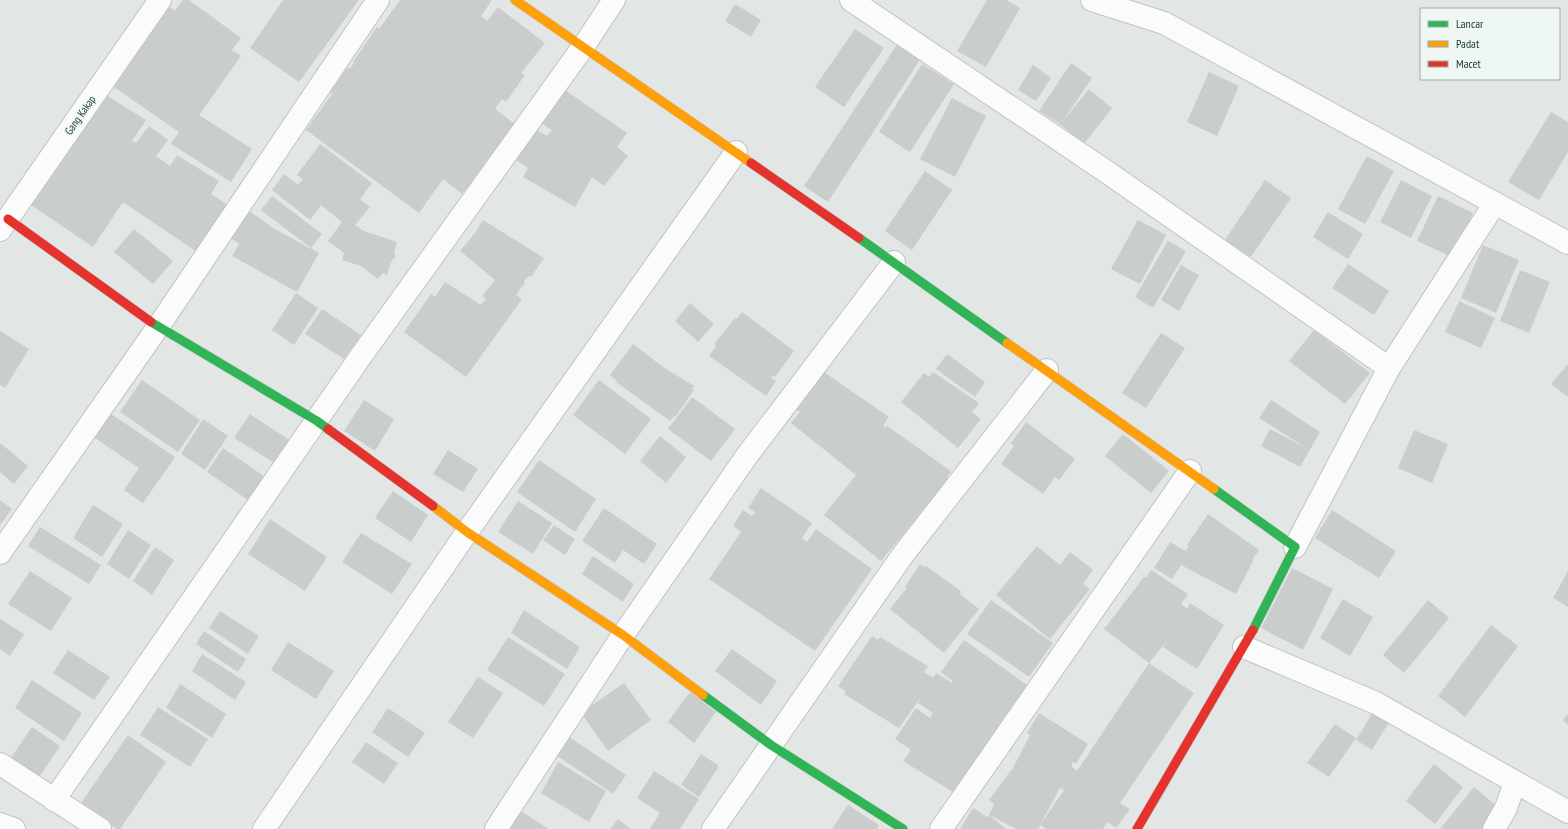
<svg xmlns="http://www.w3.org/2000/svg" width="1568" height="829" font-family="'PT Sans Narrow',sans-serif">
  <style>
    .building { fill: #c9cecc }
    .lines { fill: none; stroke-linecap: round; stroke-linejoin: round }
    .street-casing { stroke: #bfc4c2; stroke-width: 24 }
    .fast-casing { stroke: #bec5c3; stroke-width: 10 }
    .slow-casing { stroke: #bec5c3; stroke-width: 10 }
    .jam-casing { stroke: #bec5c3; stroke-width: 10 }
    .street { stroke: #fbfbfb; stroke-width: 22 }
    .fast { stroke: #30b455; stroke-width: 9 }
    .slow { stroke: #ff9f0a; stroke-width: 9 }
    .jam { stroke: #e5322d; stroke-width: 9 }
    .labels { text-anchor: middle; stroke-width: 3.5; stroke-linejoin: round; paint-order: stroke }
    .street-label { font-size: 11px; fill: #203b35; stroke: #eff7f3 }
  </style>
  <rect width="100%" height="100%" fill="#e2e7e5"/>
  <g class="building">
    <polygon points="183,0 189,0 241,38 232,50 241,56 199,115 252,149 231,182 171,144 179,132 111,85 167,5 175,11"/>
    <polygon points="283,0 359,0 299,82 250,48"/>
    <polygon points="400,0 492,0 481,16 487,21 498,7 545,43 521,73 525,75 506,102 502,99 495,109 515,124 462,194 443,179 419,213 306,130 332,94 329,92 348,67 350,69 354,63 353,62 377,27 379,29"/>
    <polygon points="987,0 1006,0 1020,8 986,67 957,51"/>
    <polygon points="735,4 761,20 751,37 725,21"/>
    <polygon points="855,29 884,48 844,107 815,87"/>
    <polygon points="898,43 921,58 828,202 804,186"/>
    <polygon points="1071,63 1092,78 1062,122 1089,89 1112,108 1084,144 1061,125 1039,111"/>
    <polygon points="922,64 954,84 910,152 879,132"/>
    <polygon points="1033,65 1051,78 1036,101 1018,90"/>
    <polygon points="1209,72 1239,86 1217,136 1187,122"/>
    <polygon points="562,88 627,133 617,147 628,156 604,186 592,177 575,207 523,177 528,168 513,158 534,128 547,136 552,130 540,122"/>
    <polygon points="101,92 146,120 132,141 136,143 149,126 168,140 156,156 170,166 177,155 219,181 211,194 228,205 197,252 123,202 93,247 28,203"/>
    <polygon points="952,98 986,116 955,177 920,159"/>
    <polygon points="1551,112 1568,122 1568,152 1539,200 1508,182"/>
    <polygon points="320,144 372,183 360,199 370,207 355,225 364,231 397,242 394,254 396,256 391,262 387,275 383,273 378,279 361,266 342,260 344,253 328,241 342,222 321,205 310,220 272,190 284,174 298,185 303,179 297,175"/>
    <polygon points="1367,156 1394,171 1365,224 1338,209"/>
    <polygon points="925,171 952,190 912,250 885,231"/>
    <polygon points="1265,180 1291,198 1251,257 1225,240"/>
    <polygon points="1401,180 1432,196 1411,238 1380,222"/>
    <polygon points="272,196 322,234 311,248 261,210"/>
    <polygon points="1438,196 1473,213 1452,257 1417,241"/>
    <polygon points="248,210 273,228 319,253 297,292 232,256 239,244 229,237"/>
    <polygon points="1328,212 1363,234 1348,259 1313,237"/>
    <polygon points="483,220 544,258 531,277 529,276 524,281 525,283 516,295 522,299 466,377 404,332 431,294 435,297 445,282 481,305 486,299 482,296 495,280 460,251 475,233"/>
    <polygon points="1138,220 1166,235 1140,284 1111,269"/>
    <polygon points="134,229 173,261 153,284 114,252"/>
    <polygon points="1168,241 1186,251 1153,308 1135,297"/>
    <polygon points="1483,245 1519,260 1496,313 1461,298"/>
    <polygon points="1348,264 1389,291 1374,315 1332,288"/>
    <polygon points="1181,265 1199,275 1179,311 1161,300"/>
    <polygon points="1520,270 1550,282 1529,333 1500,321"/>
    <polygon points="296,293 318,308 294,345 272,330"/>
    <polygon points="1459,301 1495,318 1481,348 1445,332"/>
    <polygon points="690,303 714,324 698,342 675,321"/>
    <polygon points="322,309 361,335 344,359 305,334"/>
    <polygon points="742,312 794,351 775,377 773,375 771,378 776,381 766,396 709,356 716,346 714,344 735,318 737,319"/>
    <polygon points="1314,330 1370,373 1345,404 1289,361"/>
    <polygon points="0,331 29,349 5,388 0,385"/>
    <polygon points="1161,333 1185,348 1146,408 1122,393"/>
    <polygon points="633,344 663,367 694,386 692,389 694,390 675,417 674,416 670,421 616,382 617,381 610,375"/>
    <polygon points="947,354 985,382 975,397 936,369"/>
    <polygon points="1568,364 1568,397 1551,384"/>
    <polygon points="821,370 889,417 883,425 886,428 887,426 951,471 947,477 949,478 881,561 824,515 856,475 791,423 800,412 794,408"/>
    <polygon points="933,372 979,403 972,412 981,419 958,448 901,402 924,373 929,377"/>
    <polygon points="142,380 200,420 178,452 120,412"/>
    <polygon points="599,380 651,419 625,454 573,415"/>
    <polygon points="692,397 735,429 711,461 668,429"/>
    <polygon points="364,400 394,419 375,451 344,431"/>
    <polygon points="1271,400 1320,432 1300,467 1261,446 1270,429 1306,448 1259,418"/>
    <polygon points="111,414 175,457 143,503 124,490 139,468 95,438"/>
    <polygon points="250,414 291,441 276,464 234,438"/>
    <polygon points="203,419 228,436 205,470 181,454"/>
    <polygon points="1026,422 1075,459 1059,480 1055,477 1043,494 1001,464 1014,446 1011,443"/>
    <polygon points="1414,430 1448,444 1432,483 1398,468"/>
    <polygon points="1123,434 1169,471 1151,493 1105,456"/>
    <polygon points="660,436 686,457 666,483 640,461"/>
    <polygon points="0,443 28,466 14,484 0,472"/>
    <polygon points="223,448 264,476 248,500 207,472"/>
    <polygon points="448,450 478,469 463,492 433,474"/>
    <polygon points="539,460 596,499 575,532 517,492"/>
    <polygon points="761,488 812,523 802,538 807,542 816,529 872,569 815,651 709,579 741,532 733,526 743,510 752,516 755,512 748,508"/>
    <polygon points="393,491 428,515 411,542 375,518"/>
    <polygon points="0,500 12,509 0,525"/>
    <polygon points="518,501 552,523 533,554 498,532"/>
    <polygon points="93,505 123,524 102,557 73,538"/>
    <polygon points="604,508 657,544 644,564 623,550 615,563 582,541"/>
    <polygon points="1332,510 1396,551 1379,578 1315,538"/>
    <polygon points="1208,514 1259,550 1252,560 1253,561 1236,594 1181,565 1172,579 1154,568 1170,542 1186,551 1189,546 1187,545"/>
    <polygon points="270,519 327,557 305,591 248,554"/>
    <polygon points="554,525 575,539 565,555 543,540"/>
    <polygon points="40,527 101,565 89,584 28,546"/>
    <polygon points="128,530 151,545 129,579 107,564"/>
    <polygon points="361,533 412,564 392,594 342,562"/>
    <polygon points="1037,546 1060,565 1070,552 1093,570 1083,584 1090,589 1050,639 996,595"/>
    <polygon points="155,547 174,560 152,595 133,581"/>
    <polygon points="593,556 634,584 623,602 582,574"/>
    <polygon points="920,564 924,567 926,566 961,591 960,594 979,609 944,653 890,609 907,588 905,587"/>
    <polygon points="1292,568 1333,589 1303,650 1261,628"/>
    <polygon points="1151,570 1188,594 1181,604 1187,609 1190,603 1224,625 1197,669 1163,647 1166,642 1149,663 1104,629 1144,577 1146,578"/>
    <polygon points="30,571 72,598 51,631 8,604"/>
    <polygon points="1568,571 1568,607 1553,598"/>
    <polygon points="1343,599 1373,617 1350,656 1320,638"/>
    <polygon points="991,600 1053,643 1029,677 967,634"/>
    <polygon points="1428,600 1449,618 1404,673 1383,655"/>
    <polygon points="524,610 580,647 567,669 511,633"/>
    <polygon points="220,611 259,636 248,654 209,628"/>
    <polygon points="0,619 24,634 10,656 0,649"/>
    <polygon points="1491,625 1518,646 1465,717 1438,696"/>
    <polygon points="204,631 246,659 238,672 196,644"/>
    <polygon points="872,636 878,640 880,637 928,666 924,672 933,678 936,673 952,683 953,681 941,672 964,640 1027,685 1004,717 956,794 903,761 911,750 895,739 916,708 930,718 933,713 918,703 921,697 899,728 844,694 846,692 838,686"/>
    <polygon points="508,637 565,674 544,706 487,670"/>
    <polygon points="288,642 334,671 316,699 271,670"/>
    <polygon points="732,649 777,681 761,705 715,671"/>
    <polygon points="68,650 110,677 94,700 53,673"/>
    <polygon points="202,654 246,682 235,700 192,671"/>
    <polygon points="1149,663 1194,693 1120,803 1130,809 1116,828 1107,822 1103,829 1046,829 1040,825 1064,790 1060,788 1040,825 1039,829 1016,829 989,815 994,804 989,800 1011,770 1012,770 1030,735 1027,733 1039,713 1088,744 1076,764 1073,762 1071,766 1077,771"/>
    <polygon points="478,677 503,693 473,738 448,722"/>
    <polygon points="32,680 82,713 64,741 15,708"/>
    <polygon points="624,683 651,720 608,751 581,713"/>
    <polygon points="180,684 226,714 212,738 166,708"/>
    <polygon points="690,692 716,712 694,743 668,722"/>
    <polygon points="158,707 208,739 190,767 140,735"/>
    <polygon points="388,708 425,733 408,757 372,732"/>
    <polygon points="1373,712 1389,722 1372,750 1356,740"/>
    <polygon points="1568,714 1568,725 1563,720"/>
    <polygon points="1335,724 1356,738 1329,777 1307,763"/>
    <polygon points="32,727 60,746 36,782 8,762"/>
    <polygon points="128,735 166,762 120,829 117,829 81,803"/>
    <polygon points="566,735 626,775 613,794 553,753"/>
    <polygon points="366,742 398,763 384,784 352,762"/>
    <polygon points="701,754 719,766 699,797 681,785"/>
    <polygon points="558,762 606,791 589,822 541,793"/>
    <polygon points="1434,764 1463,787 1435,824 1406,801"/>
    <polygon points="654,771 699,799 680,829 650,829 660,813 637,798"/>
    <polygon points="1474,787 1498,807 1481,829 1440,829"/>
    <polygon points="848,805 879,825 877,829 832,829"/>
    <polygon points="973,808 987,817 989,815 1006,829 960,829"/>
    <polygon points="519,810 549,829 507,829"/>
    <polygon points="618,819 631,829 610,829"/>
  </g>
  <g class="lines">
    <g class="street-casing">
      <g id="street">
        <polyline points="851,0 1104,170 1389,368"/>
        <polyline points="1092,0 1164,23 1568,243"/>
        <polyline points="0,230 160,0"/>
        <polyline points="1295,547 1389,368 1495,203"/>
        <polyline points="0,553 158,327 378,0"/>
        <polyline points="1244,647 1376,703 1568,812"/>
        <polyline points="0,764 100,829"/>
        <polyline points="54,800 361,356 583,47 614,0"/>
        <polyline points="0,824 14,829"/>
        <polyline points="264,829 467,532 736,152"/>
        <polyline points="496,829 623,635 746,457 894,262"/>
        <polyline points="713,829 902,556 1047,370"/>
        <polyline points="941,829 1190,471"/>
        <polyline points="1494,829 1506,808 1515,782"/>
      </g>
    </g>
    <g class="fast-casing">
      <g id="fast">
        <polyline points="859,238 1007,343"/>
        <polyline points="151,322 317,421 328,429"/>
        <polyline points="1214,489 1295,547 1253,630"/>
        <polyline points="703,695 771,745 903,829"/>
      </g>
    </g>
    <g class="slow-casing">
      <g id="slow">
        <polyline points="515,0 751,163"/>
        <polyline points="1007,343 1214,489"/>
        <polyline points="433,506 467,532 623,635 703,695"/>
      </g>
    </g>
    <g class="jam-casing">
      <g id="jam">
        <polyline points="751,163 859,238"/>
        <polyline points="8,219 151,322"/>
        <polyline points="328,429 433,506"/>
        <polyline points="1137,829 1253,630"/>
      </g>
    </g>
    <use href="#street" class="street"/>
    <use href="#fast" class="fast"/>
    <use href="#slow" class="slow"/>
    <use href="#jam" class="jam"/>
  </g>
  <g class="labels">
    <g class="street-label">
      <text transform="translate(80 115) rotate(-55)" y="4">Gang Kakap</text>
    </g>
  </g>
  <rect x="1420" y="8" width="140" height="72" fill="#eff7f3" stroke="#9caca7"/>
  <rect x="1428" y="21" width="20" height="6" fill="#30b455" stroke="#9caca7"/>
  <text x="1456" y="28" font-size="12" fill="#203b35">Lancar</text>
  <rect x="1428" y="41" width="20" height="6" fill="#ff9f0a" stroke="#9caca7"/>
  <text x="1456" y="48" font-size="12" fill="#203b35">Padat</text>
  <rect x="1428" y="61" width="20" height="6" fill="#e5322d" stroke="#9caca7"/>
  <text x="1456" y="68" font-size="12" fill="#203b35">Macet</text>
</svg>
